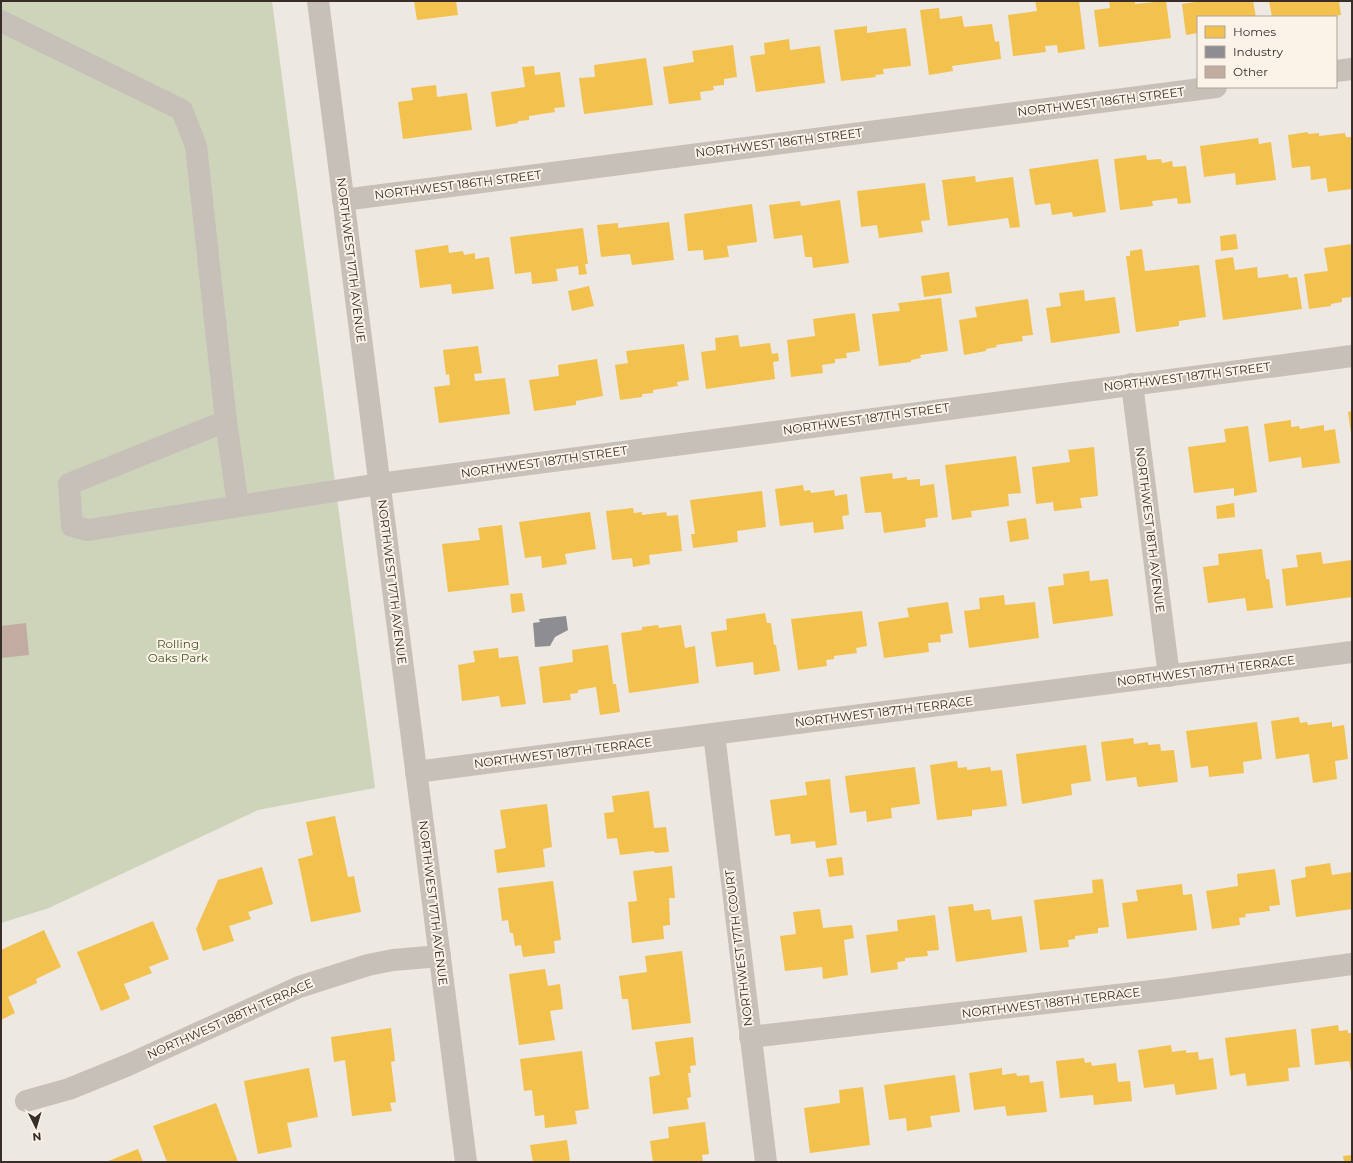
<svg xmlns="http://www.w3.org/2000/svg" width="1353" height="1163" font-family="Montserrat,sans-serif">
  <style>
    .green { fill: #ced4ba }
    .homes { fill: #f2c14e }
    .industry { fill: #8d8d92 }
    .building { fill: #c2aca1 }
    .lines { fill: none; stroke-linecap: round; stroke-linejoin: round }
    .minor { stroke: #c7c0b9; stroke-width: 22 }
    .labels { text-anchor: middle; stroke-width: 4; stroke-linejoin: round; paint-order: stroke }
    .street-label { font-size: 12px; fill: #382d28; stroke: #fbf3e8 }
    .park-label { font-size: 12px; fill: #45582a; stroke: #fbf3e8 }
  </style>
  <rect width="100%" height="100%" fill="#ede8e1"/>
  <polygon class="green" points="1,1 272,1 375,788 258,810 49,908 1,923"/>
  <g class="homes">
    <polygon points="414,1 456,1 458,15 417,20"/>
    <polygon points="1035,1 1079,1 1085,49 1058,53 1057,45 1045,46 1046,52 1013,56 1008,15 1037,11"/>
    <polygon points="1109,1 1135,1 1135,4 1166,1 1171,38 1099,47 1094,10 1110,8"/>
    <polygon points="1202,1 1253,1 1256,17 1198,17 1198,33 1186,35 1182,4"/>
    <polygon points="1269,1 1339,1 1341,15 1324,17 1272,17"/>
    <polygon points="939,8 940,19 962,16 964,27 992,24 995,42 999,41 1001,59 952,66 953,71 929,75 920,10"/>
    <polygon points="867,26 867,33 906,28 911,66 883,69 884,74 875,75 876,77 841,81 834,30"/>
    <polygon points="789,39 790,50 820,46 825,83 756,92 750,56 765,54 764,43"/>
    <polygon points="733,45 737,77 724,79 724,85 713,86 714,90 700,92 701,100 669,104 663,67 694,62 692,51"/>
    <polygon points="646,58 653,105 584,114 579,78 595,77 594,65"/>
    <polygon points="534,66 535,75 560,72 565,107 554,108 555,112 529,116 529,120 518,121 518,123 496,127 491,92 525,87 522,67"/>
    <polygon points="436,85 437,97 467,93 472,130 403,139 398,102 413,100 411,88"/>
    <polygon points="1308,132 1308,134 1319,133 1319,136 1345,133 1346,137 1352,137 1352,189 1328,192 1326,178 1311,180 1310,166 1292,168 1288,135"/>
    <polygon points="1258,138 1259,144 1271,142 1276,180 1236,185 1235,173 1204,177 1200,146"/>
    <polygon points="1146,155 1147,160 1161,159 1162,163 1172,161 1173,167 1186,166 1191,203 1178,204 1177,198 1152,201 1153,206 1120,210 1114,159"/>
    <polygon points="1098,159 1106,212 1073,217 1072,212 1052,215 1050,203 1035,205 1029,169"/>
    <polygon points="975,176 976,182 1013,177 1020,227 1010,228 1008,218 948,226 942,180"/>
    <polygon points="925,183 930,220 921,221 923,232 879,238 877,225 861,227 857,191"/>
    <polygon points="840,200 849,263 813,268 812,257 805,257 802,235 774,239 769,205 800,201 801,206"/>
    <polygon points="752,204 757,242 727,246 729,257 704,260 703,250 688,251 684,214"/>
    <polygon points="669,222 674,260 632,265 630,254 601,257 597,225 618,223 618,228"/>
    <polygon points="583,228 588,264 585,264 587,274 579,275 578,266 556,269 558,281 532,284 531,272 515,274 510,237"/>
    <polygon points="1236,234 1238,249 1221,251 1220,236"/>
    <polygon points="1352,244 1352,297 1342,298 1342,302 1331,304 1331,306 1309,309 1304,274 1328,271 1324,248"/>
    <polygon points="448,245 449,253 463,251 464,255 475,253 475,259 489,257 494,289 452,294 451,284 420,288 415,250"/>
    <polygon points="1142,249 1145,271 1199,265 1206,317 1179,321 1179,326 1136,332 1126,256 1130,256 1130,251"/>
    <polygon points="1233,257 1235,270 1257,267 1258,278 1288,274 1289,278 1297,277 1302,309 1223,320 1215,260"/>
    <polygon points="949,272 952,293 924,297 921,276"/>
    <polygon points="589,286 594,306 572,311 568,291"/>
    <polygon points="1084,290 1085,301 1115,297 1120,333 1051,343 1046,308 1061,306 1059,293"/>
    <polygon points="941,298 948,351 920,355 921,358 911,360 911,362 879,366 872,314 900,311 898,303"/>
    <polygon points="1028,299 1033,335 1022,336 1023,341 996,345 997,347 986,349 986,351 964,355 959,320 977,317 975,307"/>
    <polygon points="855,313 860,351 846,353 847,358 835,359 835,363 822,365 823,373 791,377 787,340 815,336 813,319"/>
    <polygon points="738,335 740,347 770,343 772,354 778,353 779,361 773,362 775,379 706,389 701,352 716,350 715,338"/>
    <polygon points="684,344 689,380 677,382 678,386 653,390 653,393 642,394 642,397 620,400 615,365 628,363 626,351"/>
    <polygon points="478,346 482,373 474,374 475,381 505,378 510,414 439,423 434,387 450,385 449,374 446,375 443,350"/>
    <polygon points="597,359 603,396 576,401 576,405 534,411 529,380 559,376 558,365"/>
    <polygon points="1352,411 1352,433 1351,433 1348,412"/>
    <polygon points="1291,420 1291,427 1299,426 1300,429 1324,425 1324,431 1335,429 1340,463 1302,468 1301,457 1269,462 1264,424"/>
    <polygon points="1248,426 1257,492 1234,496 1234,488 1194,493 1188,447 1226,442 1224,429"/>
    <polygon points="1094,447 1098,496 1080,498 1082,508 1054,511 1053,502 1036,504 1032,467 1070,462 1068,450"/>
    <polygon points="1016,456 1021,493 1008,494 1009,506 971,511 972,517 952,520 945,465"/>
    <polygon points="892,473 893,479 907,477 907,480 920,479 920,486 934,484 938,517 925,519 926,527 884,533 881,512 865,513 860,477"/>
    <polygon points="803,485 804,491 810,490 811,493 834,490 835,496 847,494 849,515 842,516 844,529 814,533 813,522 780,526 775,489"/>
    <polygon points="762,491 766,527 737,531 738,542 693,548 691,534 695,534 690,500"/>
    <polygon points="1234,503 1235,517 1217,519 1216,506"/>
    <polygon points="633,508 634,513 642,512 642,515 666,512 667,516 678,515 682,551 649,555 650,564 633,567 632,558 612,560 606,511"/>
    <polygon points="590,512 596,549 565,554 567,564 555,566 542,568 541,556 525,558 519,522"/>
    <polygon points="1026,518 1029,539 1010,542 1007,521"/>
    <polygon points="502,525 509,585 448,592 442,544 480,540 478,528"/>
    <polygon points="1262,549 1266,579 1269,579 1273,608 1247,611 1245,598 1208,603 1203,567 1219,565 1218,554"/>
    <polygon points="1321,552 1323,564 1352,560 1352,597 1286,606 1282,569 1298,567 1296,555"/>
    <polygon points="1089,571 1090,581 1108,579 1113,616 1053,624 1048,587 1064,585 1063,574"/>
    <polygon points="522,593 525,611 512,613 510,594"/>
    <polygon points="1004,595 1005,605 1035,602 1039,638 969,648 964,611 980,609 979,598"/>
    <polygon points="948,602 953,633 940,635 941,642 928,643 929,652 884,658 878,622 909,617 907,608"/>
    <polygon points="862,611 867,646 856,648 857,653 834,656 834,659 826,660 827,666 798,670 791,619"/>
    <polygon points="765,613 767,623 771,623 774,645 776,645 780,671 754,675 753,662 716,667 711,632 727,630 726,619"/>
    <polygon points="658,625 659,628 681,625 685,648 695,646 699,683 629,693 621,633 642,630 642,627"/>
    <polygon points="608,645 613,684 616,684 620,712 600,715 596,687 578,690 578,693 570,694 571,700 543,703 539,667 573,662 572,650"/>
    <polygon points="498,648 499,658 518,656 526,704 501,707 499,696 462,701 458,665 475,662 473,651"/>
    <polygon points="1299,717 1300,723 1307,722 1308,725 1332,722 1332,727 1344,725 1348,759 1335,761 1337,779 1313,783 1309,754 1276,759 1271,721"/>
    <polygon points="1257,722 1262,759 1243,762 1244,773 1209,777 1208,766 1191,768 1186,731"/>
    <polygon points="1133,738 1134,744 1148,742 1148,745 1160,744 1161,751 1174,750 1178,782 1138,787 1136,777 1106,781 1101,742"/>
    <polygon points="1086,745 1091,781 1071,784 1072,795 1022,804 1016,754"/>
    <polygon points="957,761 958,768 967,767 967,770 990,767 991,771 1002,770 1007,806 972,810 972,816 937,820 930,765"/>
    <polygon points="915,767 920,804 891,808 892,818 867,822 866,811 850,813 845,776"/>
    <polygon points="830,779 837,845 816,848 815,841 791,844 790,834 775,836 770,800 807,795 805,782"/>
    <polygon points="649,791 654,828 666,827 669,852 655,853 654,851 620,855 617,838 607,839 604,813 614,812 612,796"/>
    <polygon points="547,804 552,847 543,849 545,867 497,873 494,850 506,848 500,810"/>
    <polygon points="335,816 348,877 354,876 361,912 311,922 298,859 313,855 306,822"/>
    <polygon points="842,857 844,875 829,877 826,859"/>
    <polygon points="1330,863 1332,875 1352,872 1352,909 1296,917 1291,880 1306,877 1305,867"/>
    <polygon points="672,866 675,898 669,898 670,925 663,926 664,939 632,943 628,902 637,901 633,871"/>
    <polygon points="262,867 273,904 248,912 251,919 229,926 234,941 203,951 196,929 218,880"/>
    <polygon points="1275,869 1280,905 1269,906 1270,911 1245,914 1246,917 1239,918 1240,925 1212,929 1206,891 1238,886 1237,874"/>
    <polygon points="1103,879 1109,927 1098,928 1098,933 1075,936 1075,939 1068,940 1069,947 1040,950 1034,900 1093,893 1092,880"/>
    <polygon points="553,881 561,940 554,941 555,953 523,957 521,945 515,946 513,933 510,933 508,920 502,921 498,888"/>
    <polygon points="1182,884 1183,895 1192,894 1197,930 1127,939 1122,903 1138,901 1136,890"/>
    <polygon points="973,904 974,911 990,909 992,920 1022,916 1027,952 956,962 948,907"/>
    <polygon points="820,909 823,928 852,925 854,938 844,940 848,975 823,979 822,967 785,971 780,936 796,934 793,912"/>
    <polygon points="935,915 939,950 927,951 928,956 905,958 905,961 897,962 898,969 871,973 866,935 898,931 897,920"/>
    <polygon points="153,921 169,959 149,967 152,973 124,984 130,999 101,1011 77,952"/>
    <polygon points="44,930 61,967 36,979 37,983 8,997 15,1013 1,1020 1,950"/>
    <polygon points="682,951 691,1023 632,1030 628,999 622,999 619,976 647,972 645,956"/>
    <polygon points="545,969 548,986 560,984 563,1009 550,1011 555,1040 519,1045 509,974"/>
    <polygon points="1338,1025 1339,1031 1348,1030 1348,1033 1352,1033 1352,1077 1349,1061 1315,1065 1311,1029"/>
    <polygon points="391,1028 395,1061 391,1062 396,1102 390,1103 392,1111 352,1116 345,1060 334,1062 331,1037"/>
    <polygon points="1296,1029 1300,1067 1288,1068 1289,1081 1247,1086 1245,1073 1230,1076 1225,1038"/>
    <polygon points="693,1037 696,1065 690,1066 691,1073 688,1073 691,1097 687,1098 689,1109 653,1114 649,1077 660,1075 655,1042"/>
    <polygon points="1171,1045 1172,1052 1186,1050 1186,1053 1198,1052 1199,1060 1213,1058 1217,1089 1176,1095 1174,1084 1144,1088 1138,1050"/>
    <polygon points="582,1051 589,1109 575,1111 577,1124 545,1128 544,1115 535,1116 532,1090 524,1091 520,1059"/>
    <polygon points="1084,1058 1085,1063 1091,1062 1092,1066 1116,1063 1118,1082 1130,1081 1132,1101 1094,1105 1093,1095 1060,1098 1056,1061"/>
    <polygon points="309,1068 318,1117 287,1123 292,1147 258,1154 244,1081"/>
    <polygon points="1002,1068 1002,1075 1016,1073 1017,1076 1029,1075 1030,1083 1043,1081 1047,1112 1007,1116 1005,1106 974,1110 969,1073"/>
    <polygon points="955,1075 960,1112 930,1116 932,1127 919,1129 907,1131 906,1118 889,1120 884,1085"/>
    <polygon points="863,1087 870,1145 810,1153 804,1108 840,1103 839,1090"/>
    <polygon points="216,1103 238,1162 167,1162 153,1126"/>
    <polygon points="705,1122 709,1154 702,1155 703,1162 653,1162 650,1141 669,1138 668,1127"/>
    <polygon points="567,1140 570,1162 533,1162 530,1145"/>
    <polygon points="138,1149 143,1162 106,1162"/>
    <polygon points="1352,1155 1352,1162 1344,1162 1343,1156"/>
  </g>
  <polygon class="industry" points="566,616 568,630 555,637 550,646 535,647 533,623 540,622 539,619"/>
  <polygon class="building" points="26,623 29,655 1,658 1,626"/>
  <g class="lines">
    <g class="minor">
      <polyline points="318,1 466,1162"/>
      <polyline points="1,21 182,110 196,146 226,421 238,505"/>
      <polyline points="1336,71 1352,69"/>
      <polyline points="343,200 1216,87"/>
      <polyline points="1132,384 1169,676"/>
      <polyline points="226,421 69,484 72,526 88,530 379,484 1352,356"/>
      <polyline points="714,734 766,1162"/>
      <polyline points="416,772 1352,652"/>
      <polyline points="750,1037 1169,989 1352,964"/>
      <polyline points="26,1101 69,1089 128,1065 299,987 368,965 393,960 440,956"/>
    </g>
  </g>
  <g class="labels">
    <g class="street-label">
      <text transform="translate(1101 102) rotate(-7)" y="4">NORTHWEST 186TH STREET</text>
      <text transform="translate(779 143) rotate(-7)" y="4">NORTHWEST 186TH STREET</text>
      <text transform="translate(458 185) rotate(-7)" y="4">NORTHWEST 186TH STREET</text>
      <text transform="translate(351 260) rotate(83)" y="4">NORTHWEST 17TH AVENUE</text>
      <text transform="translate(1187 377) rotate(-7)" y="4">NORTHWEST 187TH STREET</text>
      <text transform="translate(866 419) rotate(-8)" y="4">NORTHWEST 187TH STREET</text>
      <text transform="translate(544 462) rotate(-8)" y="4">NORTHWEST 187TH STREET</text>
      <text transform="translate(1150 530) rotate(83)" y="4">NORTHWEST 18TH AVENUE</text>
      <text transform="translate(392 582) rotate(83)" y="4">NORTHWEST 17TH AVENUE</text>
      <text transform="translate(1206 671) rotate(-7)" y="4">NORTHWEST 187TH TERRACE</text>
      <text transform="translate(884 712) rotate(-7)" y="4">NORTHWEST 187TH TERRACE</text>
      <text transform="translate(563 753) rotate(-7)" y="4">NORTHWEST 187TH TERRACE</text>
      <text transform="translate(433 903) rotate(83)" y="4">NORTHWEST 17TH AVENUE</text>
      <text transform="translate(739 948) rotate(-97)" y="4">NORTHWEST 17TH COURT</text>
      <text transform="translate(1051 1003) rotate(-7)" y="4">NORTHWEST 188TH TERRACE</text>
      <text transform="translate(230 1019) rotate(-24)" y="4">NORTHWEST 188TH TERRACE</text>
    </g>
    <g class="park-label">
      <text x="178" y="648">Rolling<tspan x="178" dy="14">Oaks Park</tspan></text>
    </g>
  </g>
  <rect width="1353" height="1163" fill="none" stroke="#382d28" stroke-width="4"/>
  <rect x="1197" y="16" width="140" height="72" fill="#fbf3e8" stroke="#ada49b"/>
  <rect x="1205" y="26" width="20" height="12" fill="#f2c14e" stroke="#ada49b"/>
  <text x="1233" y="36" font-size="12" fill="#382d28">Homes</text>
  <rect x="1205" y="46" width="20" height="12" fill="#8d8d92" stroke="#ada49b"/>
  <text x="1233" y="56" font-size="12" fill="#382d28">Industry</text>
  <rect x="1205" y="66" width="20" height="12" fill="#c2aca1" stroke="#ada49b"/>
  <text x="1233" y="76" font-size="12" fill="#382d28">Other</text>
  <g transform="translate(36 1127) rotate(175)" stroke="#fbf3e8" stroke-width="3" paint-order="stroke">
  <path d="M0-3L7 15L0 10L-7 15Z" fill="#382d28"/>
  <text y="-6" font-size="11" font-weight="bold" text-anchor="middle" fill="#382d28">N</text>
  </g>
</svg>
